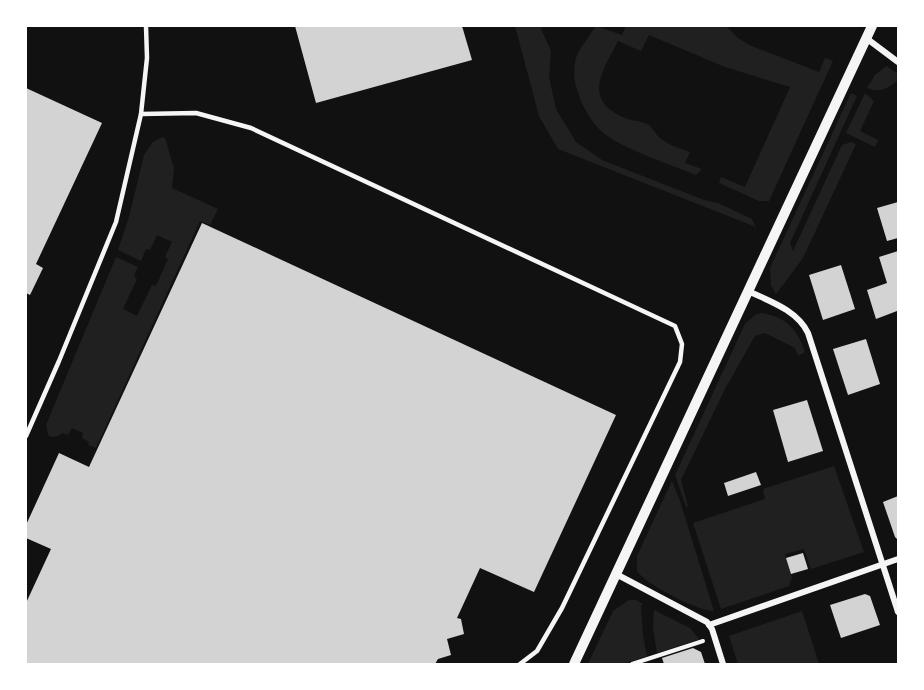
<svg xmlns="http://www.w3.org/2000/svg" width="924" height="690" font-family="Figtree,sans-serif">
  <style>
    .green { fill: #202020 }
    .building { fill: #d3d3d3 }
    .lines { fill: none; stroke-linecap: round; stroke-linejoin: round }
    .path { stroke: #f5f5f5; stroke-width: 4 }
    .service { stroke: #f5f5f5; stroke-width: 4.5 }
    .minor { stroke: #f5f5f5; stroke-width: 6 }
    .tertiary { stroke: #f5f5f5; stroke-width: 10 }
  </style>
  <rect width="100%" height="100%" fill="#111"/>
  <g class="green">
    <polygon points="515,26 543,26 541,29 551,51 549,77 556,109 576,142 602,160 704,200 718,203 752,219 756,227 558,149 539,116"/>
    <path d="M596,26L622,35L626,26L632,27L633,26H726L738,38L749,45L819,72L825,58L833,61L769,201H759L719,183L721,177L745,187L790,87L725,67L649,35L641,51L618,41C603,71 581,99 625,118C632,121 641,121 647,124C653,127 655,134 660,138C668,145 680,148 690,152L685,163L702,169L696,175C672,165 616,147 599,129C589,118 581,104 577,89C573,78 573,64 578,53C583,44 590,35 596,26Z"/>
    <path d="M886,66L897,73L898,80C887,89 881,93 867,88L875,75Z"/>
    <polygon points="851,93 857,96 790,243 793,251 842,145 851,142 856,144 803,258 776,294 771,285 770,268"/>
    <polygon points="865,93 874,101 860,131 878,140 875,147 846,133"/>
    <polygon points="162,137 165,138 174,168 172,188 218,209 210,225 200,221 96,448 88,445 89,442 82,438 83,433 72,428 68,435 62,433 58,436 51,437 48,435 46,425 116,257 138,267 134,276 137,279 123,309 137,316 152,285 156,286 168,259 165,257 172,242 157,235 150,250 146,249 141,261 118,250 129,217 144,155 153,142"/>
    <path d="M761,313C785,316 798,329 805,352L798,356L795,348L765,333L755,336L725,389L681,480L688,507H686L675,475L745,324L755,315Z"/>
    <polygon points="834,466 864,552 811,569 804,549 785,554 792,577 789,586 721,609 693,523 765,499 763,489"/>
    <path d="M672,481L680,501L714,611C699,612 645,584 637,571V556Z"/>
    <polygon points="629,600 636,600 643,604 641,606 643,636 647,656 623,664 588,664 613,611"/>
    <polygon points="654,610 690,628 699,639 657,653 653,628"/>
    <polygon points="802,611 819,664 738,664 729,636"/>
  </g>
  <g class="building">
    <polygon points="295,26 462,26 472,60 316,103"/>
    <polygon points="26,88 102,123 36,264 43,268 30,295 26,293"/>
    <polygon points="898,202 898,238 887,241 877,208"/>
    <polygon points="202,223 616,415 534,592 480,568 457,618 461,619 464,634 447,639 451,655 438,659 435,664 26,664 26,603 51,549 26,538 26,525 59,453 89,467"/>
    <polygon points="898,251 898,316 897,311 876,319 867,290 887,283 879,257"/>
    <polygon points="841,265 855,309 823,320 809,275"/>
    <polygon points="866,339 880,384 848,395 833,349"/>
    <polygon points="807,400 823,451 788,462 773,410"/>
    <polygon points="756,472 761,485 728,496 724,483"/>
    <polygon points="898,496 898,540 895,537 883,502"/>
    <polygon points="803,553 808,569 791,574 786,558"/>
    <polygon points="865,594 870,596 880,625 841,638 830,605"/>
    <polygon points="693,648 701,652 705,664 664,664 662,658"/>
  </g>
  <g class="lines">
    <polyline class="path" points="632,664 703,641"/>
    <g class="service">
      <polyline points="141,114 196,113 251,128 675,326 682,344 680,362 562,608 537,651 520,664"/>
      <polyline points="26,436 59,361 116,222 141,114 147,58 146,26"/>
    </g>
    <g class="minor">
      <polyline points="866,38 898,62"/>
      <path d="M748,291C769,301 797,310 808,333L898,612"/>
      <polyline points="616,574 707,622 712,629 723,664"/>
      <polyline points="709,625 898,559"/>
    </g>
    <polyline class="tertiary" points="574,664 872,26"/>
  </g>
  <rect width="924" height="690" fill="none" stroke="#ffffff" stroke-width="54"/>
</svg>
